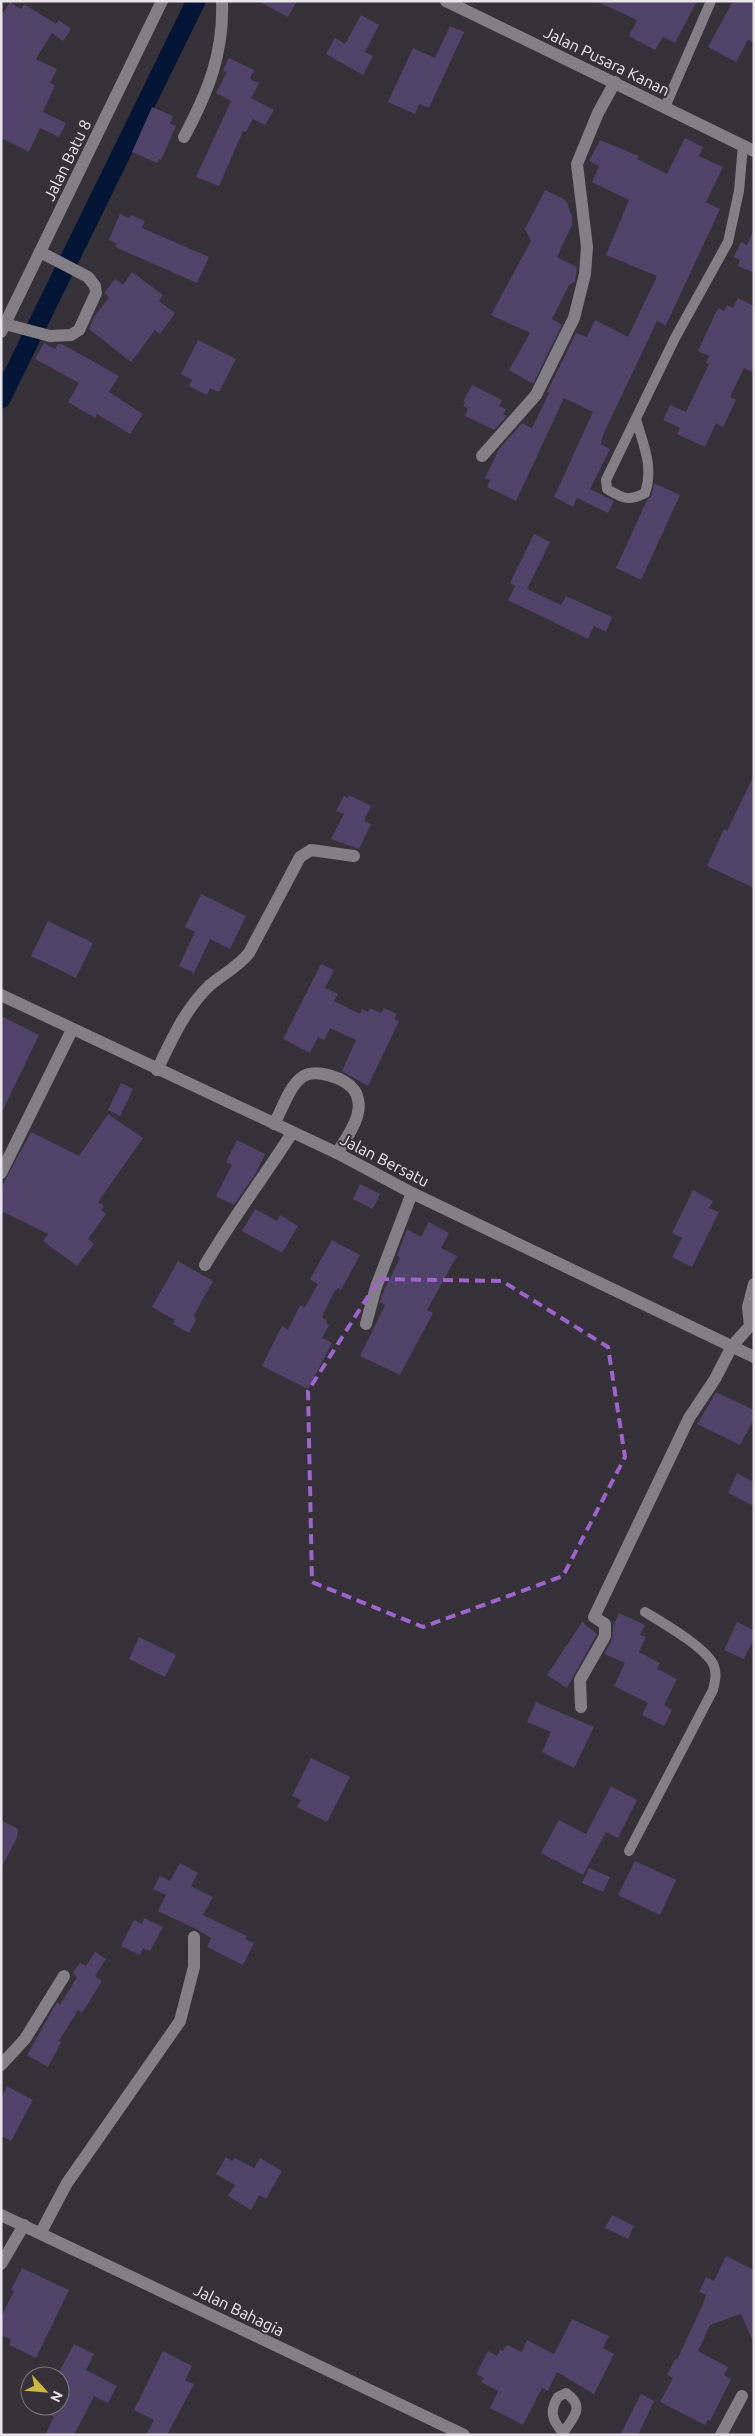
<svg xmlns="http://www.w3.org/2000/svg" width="755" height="2436" font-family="Ubuntu,sans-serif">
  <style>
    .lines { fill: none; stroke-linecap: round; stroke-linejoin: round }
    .canal { stroke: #031534; stroke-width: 19 }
    .building { fill: #504269 }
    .service { stroke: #847e87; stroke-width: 10 }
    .minor { stroke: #847e87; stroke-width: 12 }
    .tertiary { stroke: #847e87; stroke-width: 12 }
    .marked { fill: none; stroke: #9c64cc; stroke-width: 4; stroke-dasharray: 10 6; stroke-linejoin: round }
    .labels { text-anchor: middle; stroke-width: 4; stroke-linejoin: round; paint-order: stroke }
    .street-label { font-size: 16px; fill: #e9e6eb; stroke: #363038 }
  </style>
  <rect width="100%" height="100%" fill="#363038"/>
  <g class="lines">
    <polyline class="canal" points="1,399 196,1"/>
  </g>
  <g class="building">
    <polygon points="258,1 297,1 288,17"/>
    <polygon points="596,1 697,1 675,43 663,37 655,50 629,36 637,20"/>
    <polygon points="733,1 754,1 754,43 748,40 736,62 708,47"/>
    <polygon points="10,2 21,9 24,4 56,24 59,20 71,29 63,41 52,33 36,59 57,69 50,83 55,85 43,112 66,123 59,137 40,128 29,152 1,138 1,16"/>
    <polygon points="361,15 379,25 365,52 373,56 363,75 326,54 335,38 345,44"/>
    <polygon points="450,26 464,32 429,108 419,104 415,114 388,102 413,48 435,58"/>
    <polygon points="229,58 254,70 250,79 259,83 251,98 274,110 265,125 253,119 246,132 243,131 219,186 196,177 231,101 216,93 227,72 223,70"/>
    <polygon points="152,107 173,116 170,124 176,126 161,160 159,159 157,163 132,152"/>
    <polygon points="685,138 703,147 699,156 723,167 706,202 720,209 666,325 657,321 603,435 601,444 610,449 590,489 614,501 608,513 577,498 573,507 554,497 593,412 564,398 516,501 487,487 490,480 485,478 499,449 522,423 532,428 549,393 547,392 576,333 587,337 595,320 628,337 657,276 606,255 629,200 592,182 599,166 589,161 600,140 639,156 637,159 667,174"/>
    <polygon points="545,190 566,200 572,217 572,225 557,257 577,267 575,282 569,285 552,319 562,325 533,384 509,370 530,333 491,315 531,241 525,229"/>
    <polygon points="120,214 129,218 131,215 145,221 142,228 209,257 197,283 115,247 117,244 109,240"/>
    <polygon points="754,229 754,273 738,266 740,260 734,257 741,242 747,245"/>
    <polygon points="132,272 163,295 159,301 175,313 160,334 155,330 131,362 89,329 94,317 109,297 104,293 115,279 123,285"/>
    <polygon points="738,298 754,306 754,373 744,368 730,397 736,400 723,427 716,423 705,447 677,434 680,428 663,420 670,405 686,412 709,364 706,363 709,356 698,351 718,308 724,311 727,305 733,308"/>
    <polygon points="198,340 236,359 219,392 210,388 207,395 189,386 192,380 181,374"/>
    <polygon points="44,343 55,349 58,344 62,344 119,376 109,392 143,414 130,434 97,414 95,418 68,402 79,383 35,359"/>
    <polygon points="472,385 502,400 499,406 506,409 503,414 507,416 494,430 465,416 468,409 463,406 465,403 463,402"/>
    <polygon points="654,483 680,495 641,580 616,568 647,500 652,495"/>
    <polygon points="534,534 550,542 527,589 561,605 566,596 612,617 606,632 594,626 588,639 508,600 515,586 510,583"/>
    <polygon points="754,775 754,888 707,866 724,829 727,831"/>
    <polygon points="349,795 371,806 364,821 371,824 359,849 331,839 344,814 336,811 344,796 348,798"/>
    <polygon points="201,894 246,916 230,949 210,939 194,973 179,966 195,932 185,927"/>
    <polygon points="48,921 93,943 76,978 31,956"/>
    <polygon points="321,964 334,970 325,988 338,994 334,1001 360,1014 362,1009 368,1012 370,1008 381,1013 384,1008 397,1014 394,1019 399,1021 368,1086 342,1071 356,1040 330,1028 324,1040 318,1037 310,1053 283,1039"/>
    <polygon points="1,1016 39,1035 1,1114"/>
    <polygon points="121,1083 133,1089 120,1116 108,1110"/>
    <polygon points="108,1114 143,1138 98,1202 104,1206 101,1210 106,1214 88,1239 94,1244 77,1266 43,1241 48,1234 1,1211 1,1188 31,1132 79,1156"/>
    <polygon points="237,1140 265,1154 256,1173 234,1205 216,1196 232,1165 226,1162"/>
    <polygon points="360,1184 380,1194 373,1209 353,1199"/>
    <polygon points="693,1190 713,1201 709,1208 719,1212 692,1267 672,1257 682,1238 672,1233"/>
    <polygon points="255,1209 277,1221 280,1215 298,1226 282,1253 242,1231"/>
    <polygon points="429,1222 449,1233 441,1248 457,1256 427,1310 433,1313 400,1375 360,1356 385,1305 380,1302 384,1290 400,1258 397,1256 407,1229 421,1237"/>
    <polygon points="332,1240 360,1255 341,1290 338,1288 334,1292 322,1317 327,1321 326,1323 329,1325 322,1338 332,1343 308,1389 262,1366 282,1326 288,1330 300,1305 305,1307 318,1284 310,1279"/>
    <polygon points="178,1261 213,1281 194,1315 196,1320 189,1333 173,1324 175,1320 152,1307"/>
    <polygon points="716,1392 754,1410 754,1419 740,1445 697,1424"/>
    <polygon points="737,1473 754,1482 754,1506 728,1493"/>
    <polygon points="619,1613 645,1625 640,1635 646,1637 639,1652 660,1663 657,1669 677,1679 664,1705 672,1710 664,1726 642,1715 648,1703 614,1686 625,1663 604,1654 612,1640 613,1626"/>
    <polygon points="582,1622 597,1634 567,1688 547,1675"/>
    <polygon points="737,1622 754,1630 754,1638 744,1659 724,1650"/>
    <polygon points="139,1637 176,1655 165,1677 129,1659"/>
    <polygon points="536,1702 594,1727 574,1768 542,1752 551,1732 527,1722"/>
    <polygon points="311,1758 350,1777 327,1822 297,1807 301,1800 292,1796"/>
    <polygon points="611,1786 637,1800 618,1838 606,1832 583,1875 541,1853 559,1820 586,1834"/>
    <polygon points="1,1820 18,1829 17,1838 1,1868"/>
    <polygon points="635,1861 676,1880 660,1915 618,1895"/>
    <polygon points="180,1863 198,1873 191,1886 213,1897 203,1915 247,1936 245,1939 254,1943 243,1965 207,1947 211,1938 198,1930 158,1911 166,1895 153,1889 160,1876 170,1881"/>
    <polygon points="589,1868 610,1877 603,1892 582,1883"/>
    <polygon points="144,1918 163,1927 150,1951 143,1948 140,1955 121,1946 134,1920 142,1924"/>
    <polygon points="95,1952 106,1959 95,1976 102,1981 82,2013 78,2010 59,2041 61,2043 48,2067 27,2055 57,2002 60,2005 77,1977 73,1973 80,1963 86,1966"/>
    <polygon points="7,2086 33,2100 11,2141 1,2136 1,2098"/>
    <polygon points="226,2157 232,2161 235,2158 254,2168 260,2158 282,2171 266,2199 259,2195 251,2210 228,2196 235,2185 216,2174"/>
    <polygon points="612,2215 634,2226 628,2239 605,2228"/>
    <polygon points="726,2256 754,2270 754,2344 741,2314 710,2325 698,2351 728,2367 724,2375 731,2379 710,2421 708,2420 705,2425 660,2402 673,2378 667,2375 675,2359 677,2360 702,2306 706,2295 699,2292 706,2277 714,2281"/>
    <polygon points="22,2268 69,2290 36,2358 9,2345 11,2339 1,2335 1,2317 14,2291 11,2290"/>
    <polygon points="572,2319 609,2336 603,2348 614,2354 594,2394 557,2372 548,2391 542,2388 523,2425 490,2408 498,2391 481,2382 484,2378 476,2374 488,2351 497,2356 500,2350 503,2351 507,2345 522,2352 527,2340 554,2354"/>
    <polygon points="74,2344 94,2354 86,2370 117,2386 108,2403 94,2396 74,2435 45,2435 54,2417 31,2406 60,2406 60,2370"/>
    <polygon points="163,2351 192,2366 185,2380 194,2384 167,2435 146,2435 154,2420 134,2410"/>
    <polygon points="641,2394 654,2401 638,2435 620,2435"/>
  </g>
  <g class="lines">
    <g class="service">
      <polyline points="665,107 711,1"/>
      <path d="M636,419C643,444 654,467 645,493C628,502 623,498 607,489L606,480L675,338L728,242L739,191L743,145"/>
      <path d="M629,1851L713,1690C715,1681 717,1675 714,1666C707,1648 663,1623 645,1612"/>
      <path d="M562,2435C570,2420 588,2408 566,2393L558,2397C549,2411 552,2420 563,2433"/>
    </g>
    <g class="minor">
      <polyline points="446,1 754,151"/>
      <path d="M184,137C208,92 224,53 222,1"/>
      <polyline points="5,324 50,336 71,335 79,330 96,293 95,286 88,277 40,252"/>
      <polyline points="482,456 536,395 574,318 585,274 587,247 577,164 598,113 615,82"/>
      <polyline points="1,995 337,1153 412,1193 754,1357"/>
      <path d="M157,1070C172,1039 185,1009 210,985C223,974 238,967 249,953L300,857L311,850L354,856"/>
      <path d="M274,1124C282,1110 289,1087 301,1078C314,1067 345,1078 354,1090C358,1095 360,1106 358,1112C356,1126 344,1141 337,1153"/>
      <polyline points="1,1173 72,1030"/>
      <path d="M205,1265C231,1220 264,1177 292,1133"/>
      <polyline points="366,1324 376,1287 412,1193"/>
      <polyline points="581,1707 580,1680 605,1636 605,1624 594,1617 689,1418 715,1379 732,1346 750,1326 748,1307 754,1284"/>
      <polyline points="1,2065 25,2039 64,1976"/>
      <polyline points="1,2215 464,2435"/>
      <polyline points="41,2232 67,2183 180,2021 194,1967 194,1937"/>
      <polyline points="1,2264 24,2225"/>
      <polyline points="721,2435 742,2396"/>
    </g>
    <polyline class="tertiary" points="1,332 162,1"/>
  </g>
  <path class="marked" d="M379,1279L502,1281L608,1347L625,1457L563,1576L423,1627L312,1582L308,1391Z"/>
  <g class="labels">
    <g class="street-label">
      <text transform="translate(607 61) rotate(26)" y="6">Jalan Pusara Kanan</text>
      <text transform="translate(67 160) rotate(-64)" y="6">Jalan Batu 8</text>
      <text transform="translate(385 1160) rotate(27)" y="6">Jalan Bersatu</text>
      <text transform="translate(239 2310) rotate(26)" y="6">Jalan Bahagia</text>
    </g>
  </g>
  <rect width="755" height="2436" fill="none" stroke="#e9e6eb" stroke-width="5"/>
  <g transform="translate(45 2391) rotate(116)"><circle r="24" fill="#363038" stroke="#7e7980"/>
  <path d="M0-4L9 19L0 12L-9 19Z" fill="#ccb939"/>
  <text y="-8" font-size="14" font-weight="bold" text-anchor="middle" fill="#e9e6eb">N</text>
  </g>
</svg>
